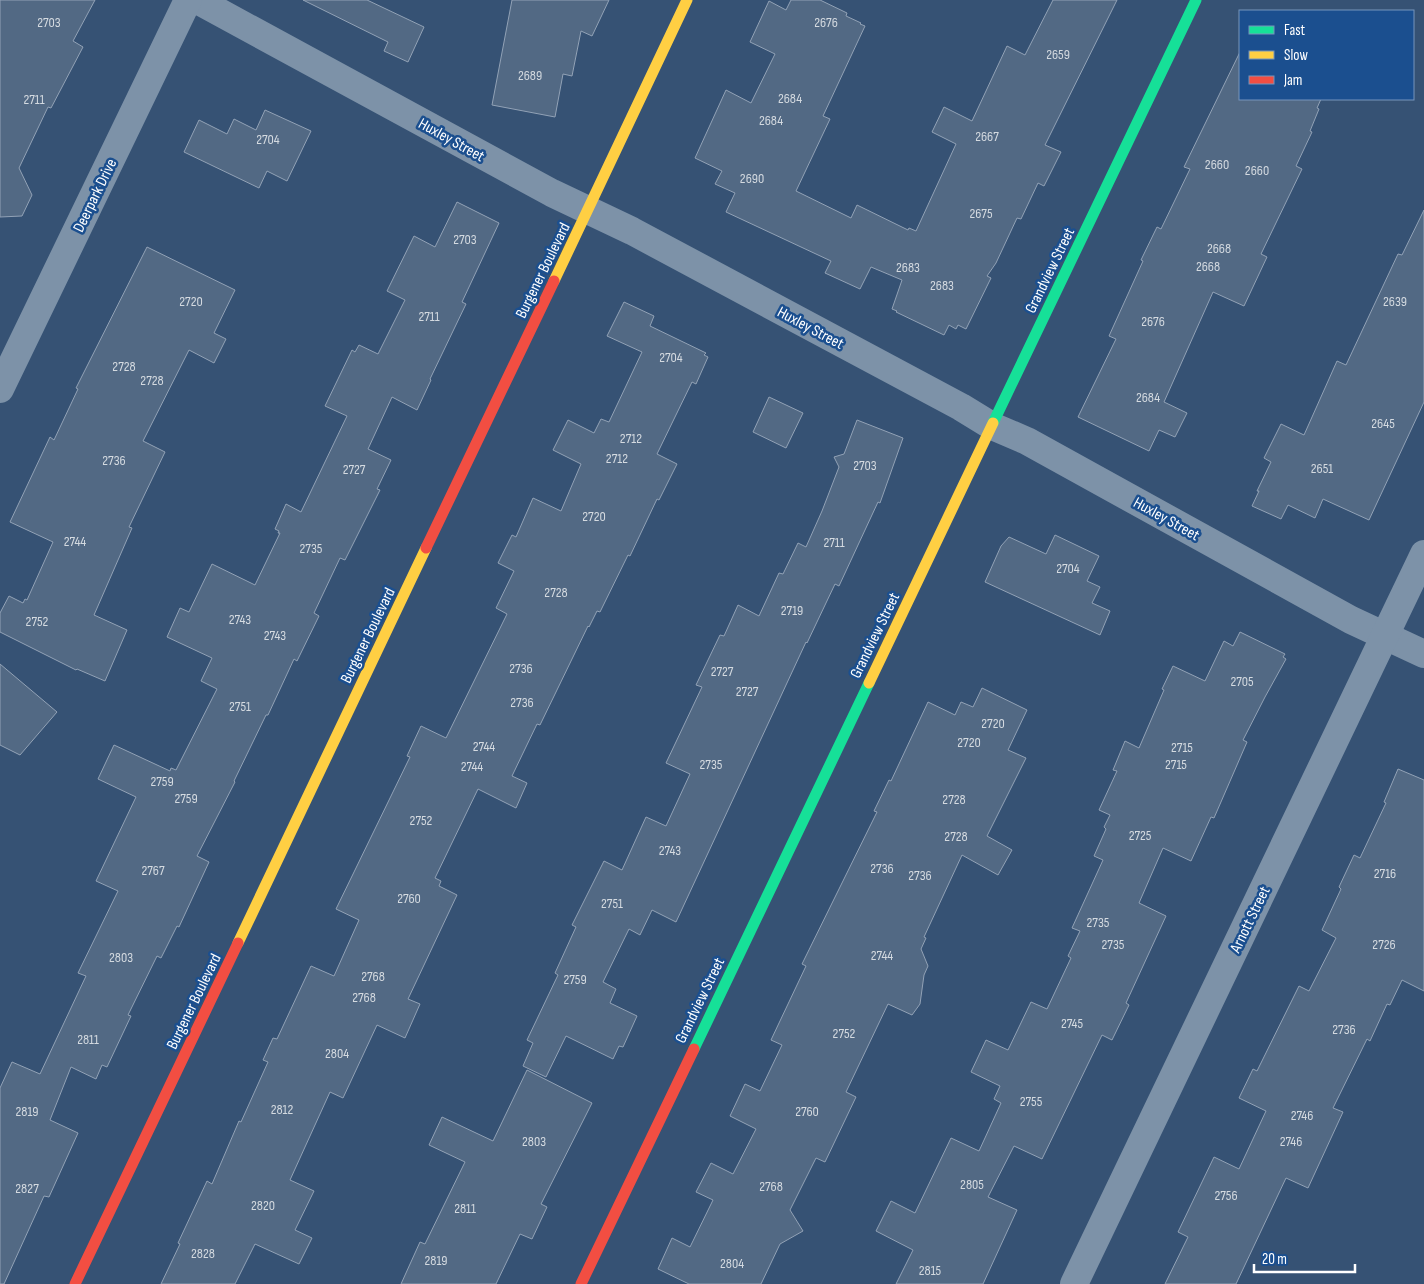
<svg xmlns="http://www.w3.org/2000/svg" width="1424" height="1284" font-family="'Sofia Sans Condensed',sans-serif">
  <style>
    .building { fill: #526984; stroke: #92a2b6 }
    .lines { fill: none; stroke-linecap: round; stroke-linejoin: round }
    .street { stroke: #7d92a8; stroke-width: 28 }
    .fast { stroke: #16e098; stroke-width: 11 }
    .slow { stroke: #ffcf43; stroke-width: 11 }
    .jam { stroke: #f24e42; stroke-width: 11 }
    .labels { text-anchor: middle; stroke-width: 5; stroke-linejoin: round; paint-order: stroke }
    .number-label { font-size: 14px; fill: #d4dae0 }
    .street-label { font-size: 16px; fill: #fff; stroke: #1b4f8f }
  </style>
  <rect width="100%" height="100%" fill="#365274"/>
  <g class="building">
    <polygon points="0,0 95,0 73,41 83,47 51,108 48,107 19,168 32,195 22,216 0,217"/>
    <polygon points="303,0 367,0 424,27 408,62 384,51 388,42"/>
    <polygon points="512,0 609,0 592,36 581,31 572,76 563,74 555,117 492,105"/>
    <polygon points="791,0 820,0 847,13 846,16 861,23 860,24 865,26 823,116 830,119 796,191 851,218 857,205 908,230 909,228 916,231 956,144 932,132 944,107 972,121 1007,46 1025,55 1053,0 1117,0 1045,145 1061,152 1044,186 1038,183 1021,219 1017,218 996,263 987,276 991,278 966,329 958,325 956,329 949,325 944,335 896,312 897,311 892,309 902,280 871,267 860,289 825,273 831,261 726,212 735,193 715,184 722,171 695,158 726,90 751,103 775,54 750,42 769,1 786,10"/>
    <polygon points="1240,52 1240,99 1321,99 1317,108 1319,109 1310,131 1312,132 1296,166 1302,169 1261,254 1267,257 1244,306 1213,292 1164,402 1187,413 1175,437 1159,430 1149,451 1078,417 1116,339 1109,336 1143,261 1141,260 1157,227 1161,229 1190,169 1184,167"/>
    <polygon points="265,110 311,131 287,181 267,171 259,188 184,152 199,120 227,134 234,119 256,130"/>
    <polygon points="457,202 499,223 462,302 466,304 430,379 431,380 417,410 392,397 368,449 391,460 377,489 380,490 345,560 340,558 314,613 319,616 297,661 294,659 268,715 266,715 234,781 235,782 197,856 209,862 179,927 177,926 161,958 157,956 128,1015 131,1016 107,1067 102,1065 96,1079 71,1067 50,1120 78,1133 49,1197 44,1196 4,1284 0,1284 0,1088 12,1062 40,1074 86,976 78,973 118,891 96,881 136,797 98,779 114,745 170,771 171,768 176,770 217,689 201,681 212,658 167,637 180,608 189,612 212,564 255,585 280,533 278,533 279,531 275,529 286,504 301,512 347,416 325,406 352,350 355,352 359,345 378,354 405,300 387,291 414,236 435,247"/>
    <polygon points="1424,210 1424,402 1369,520 1323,499 1315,518 1288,505 1281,519 1252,506 1259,491 1257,491 1271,462 1264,458 1281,424 1304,435 1337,361 1346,365 1398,254 1402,255"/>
    <polygon points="147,247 235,290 214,333 226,339 214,363 189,350 143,441 165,452 129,527 132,528 94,615 127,630 105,681 77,669 76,670 0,632 0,613 9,596 23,603 25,599 27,600 53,542 10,522 50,437 54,440 78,389 76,388"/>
    <polygon points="624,302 654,316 650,326 706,353 704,355 708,357 696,384 692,382 657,454 677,464 659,500 657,499 630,556 628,555 600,612 597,611 589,627 588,626 540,725 537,724 512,776 527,783 516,808 478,789 435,878 441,881 439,886 457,895 408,999 420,1004 405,1038 377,1025 343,1098 330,1092 290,1180 314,1191 295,1230 312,1238 299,1264 255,1244 235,1284 161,1284 180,1244 178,1243 207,1181 212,1184 239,1121 241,1122 268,1062 263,1060 273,1038 277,1039 311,966 334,976 359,920 336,909 410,757 407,756 421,726 446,738 507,614 496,608 514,571 498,563 512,535 516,537 533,498 561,511 581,464 553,450 568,420 594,433 601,419 609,422 642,352 607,336"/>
    <polygon points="769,397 803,413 786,448 753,432"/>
    <polygon points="857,420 903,438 880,503 878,502 839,586 835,584 807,643 806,642 676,922 652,910 640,935 629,929 603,982 616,989 610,1003 637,1016 623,1047 619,1046 613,1059 566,1036 546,1077 523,1066 533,1043 527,1040 558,975 555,973 576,927 572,925 604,861 622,870 646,817 666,826 690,774 666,763 702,687 696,685 720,635 724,636 738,605 759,616 779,573 783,574 798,543 806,547 822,511 839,467 834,457 844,454"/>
    <polygon points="1055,535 1099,556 1087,581 1100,587 1092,603 1110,611 1100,635 985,582 1001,546 1009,537 1046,554"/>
    <polygon points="1240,632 1285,654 1283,657 1286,659 1265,697 1243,740 1247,742 1214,818 1211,817 1191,861 1163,848 1139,903 1166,916 1126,1003 1129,1005 1112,1040 1102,1035 1042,1159 1014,1146 988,1197 1017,1210 983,1284 896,1284 913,1250 876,1231 891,1201 915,1213 951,1138 979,1151 1001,1103 994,1099 1000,1086 971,1072 986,1040 1008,1050 1031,1002 1047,1009 1071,958 1068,956 1080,931 1072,928 1103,860 1094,856 1106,829 1104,827 1110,815 1099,810 1117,771 1113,770 1125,741 1139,748 1164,690 1162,689 1173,666 1205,681 1224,641 1233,646"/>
    <polygon points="0,664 57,712 20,755 0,745"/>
    <polygon points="982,688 1027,710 1008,750 1026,758 987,836 1012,850 998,875 962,855 924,937 926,938 921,949 928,966 924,975 920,1004 912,1015 888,1004 846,1092 856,1097 825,1162 816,1158 790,1210 803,1231 780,1244 761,1284 689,1284 658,1269 672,1238 690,1247 713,1200 696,1192 711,1163 733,1174 756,1129 730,1116 745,1084 760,1091 782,1045 771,1040 806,966 802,964 877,812 874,811 889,780 891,781 928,702 955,715 961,702 973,707"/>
    <polygon points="1398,769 1424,780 1424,991 1402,980 1390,1005 1387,1004 1370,1041 1367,1039 1333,1108 1343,1112 1308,1188 1286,1178 1236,1284 1165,1284 1188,1237 1178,1232 1214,1157 1239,1169 1266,1111 1239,1098 1253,1069 1257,1071 1299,986 1309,991 1336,938 1322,930 1341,889 1339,887 1354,855 1360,858 1386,803 1384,802"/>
    <polygon points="527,1070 592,1103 541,1204 547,1207 532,1239 520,1234 496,1284 401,1284 420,1242 425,1244 465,1162 429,1145 442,1117 493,1141"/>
  </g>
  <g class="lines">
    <g class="street">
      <polyline points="197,0 552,193 632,231 961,407 992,426 1027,441 1351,620 1424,654"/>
      <polyline points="0,389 188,0"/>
      <polyline points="1074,1284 1424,554"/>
    </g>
    <g class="fast">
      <polyline points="993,423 1196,0"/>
      <polyline points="694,1049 869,683"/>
    </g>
    <g class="slow">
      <polyline points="554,281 687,0"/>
      <polyline points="869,683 993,423"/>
      <polyline points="238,943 426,548"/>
    </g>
    <g class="jam">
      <polyline points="426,548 554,281"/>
      <polyline points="75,1284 238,943"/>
      <polyline points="581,1284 694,1049"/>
    </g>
  </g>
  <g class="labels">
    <g class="number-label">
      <text x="49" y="27">2703</text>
      <text x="826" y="27">2676</text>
      <text x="1058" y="59">2659</text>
      <text x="530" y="80">2689</text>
      <text x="790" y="103">2684</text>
      <text x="34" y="104">2711</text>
      <text x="771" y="125">2684</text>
      <text x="987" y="141">2667</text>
      <text x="268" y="144">2704</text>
      <text x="1217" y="169">2660</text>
      <text x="1257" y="175">2660</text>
      <text x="752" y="183">2690</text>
      <text x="981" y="218">2675</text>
      <text x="465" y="244">2703</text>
      <text x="1219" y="253">2668</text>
      <text x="1208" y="271">2668</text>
      <text x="908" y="272">2683</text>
      <text x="942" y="290">2683</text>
      <text x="191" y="306">2720</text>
      <text x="1395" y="306">2639</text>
      <text x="429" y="321">2711</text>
      <text x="1153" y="326">2676</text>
      <text x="671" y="362">2704</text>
      <text x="124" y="371">2728</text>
      <text x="152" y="385">2728</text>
      <text x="1148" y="402">2684</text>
      <text x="1383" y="428">2645</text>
      <text x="631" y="443">2712</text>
      <text x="617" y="463">2712</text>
      <text x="114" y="465">2736</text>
      <text x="865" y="470">2703</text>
      <text x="1322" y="473">2651</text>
      <text x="354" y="474">2727</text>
      <text x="594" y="521">2720</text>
      <text x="75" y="546">2744</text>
      <text x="834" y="547">2711</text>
      <text x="311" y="553">2735</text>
      <text x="1068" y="573">2704</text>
      <text x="556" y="597">2728</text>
      <text x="792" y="615">2719</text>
      <text x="240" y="624">2743</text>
      <text x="37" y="626">2752</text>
      <text x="275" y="640">2743</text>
      <text x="521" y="673">2736</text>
      <text x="722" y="676">2727</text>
      <text x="1242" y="686">2705</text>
      <text x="747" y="696">2727</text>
      <text x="522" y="707">2736</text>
      <text x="240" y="711">2751</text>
      <text x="993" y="728">2720</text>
      <text x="969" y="747">2720</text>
      <text x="484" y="751">2744</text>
      <text x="1182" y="752">2715</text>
      <text x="711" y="769">2735</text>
      <text x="1176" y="769">2715</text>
      <text x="472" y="771">2744</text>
      <text x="162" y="786">2759</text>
      <text x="186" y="803">2759</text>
      <text x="954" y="804">2728</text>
      <text x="421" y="825">2752</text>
      <text x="1140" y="840">2725</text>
      <text x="956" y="841">2728</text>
      <text x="670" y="855">2743</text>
      <text x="882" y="873">2736</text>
      <text x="153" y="875">2767</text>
      <text x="1385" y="878">2716</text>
      <text x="920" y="880">2736</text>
      <text x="409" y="903">2760</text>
      <text x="612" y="908">2751</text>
      <text x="1098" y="927">2735</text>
      <text x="1113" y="949">2735</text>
      <text x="1384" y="949">2726</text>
      <text x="882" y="960">2744</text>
      <text x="121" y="962">2803</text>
      <text x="373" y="981">2768</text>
      <text x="575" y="984">2759</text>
      <text x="364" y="1002">2768</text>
      <text x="1072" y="1028">2745</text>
      <text x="1344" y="1034">2736</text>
      <text x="844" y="1038">2752</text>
      <text x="88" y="1044">2811</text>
      <text x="337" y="1058">2804</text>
      <text x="1031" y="1106">2755</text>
      <text x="282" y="1114">2812</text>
      <text x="27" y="1116">2819</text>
      <text x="807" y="1116">2760</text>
      <text x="1302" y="1120">2746</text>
      <text x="534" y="1146">2803</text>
      <text x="1291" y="1146">2746</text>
      <text x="972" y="1189">2805</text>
      <text x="771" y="1191">2768</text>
      <text x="27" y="1193">2827</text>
      <text x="1226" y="1200">2756</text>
      <text x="263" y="1210">2820</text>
      <text x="465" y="1213">2811</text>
      <text x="203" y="1258">2828</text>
      <text x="436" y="1265">2819</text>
      <text x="732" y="1268">2804</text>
      <text x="930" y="1275">2815</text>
    </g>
    <g class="street-label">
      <text transform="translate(452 139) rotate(29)" y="6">Huxley Street</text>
      <text transform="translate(94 195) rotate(-64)" y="6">Deerpark Drive</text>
      <text transform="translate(542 270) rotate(-64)" y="6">Burgener Boulevard</text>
      <text transform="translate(1049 270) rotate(-64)" y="6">Grandview Street</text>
      <text transform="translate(811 327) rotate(28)" y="6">Huxley Street</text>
      <text transform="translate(1167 518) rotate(29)" y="6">Huxley Street</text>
      <text transform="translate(367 635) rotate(-64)" y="6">Burgener Boulevard</text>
      <text transform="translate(874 635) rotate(-64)" y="6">Grandview Street</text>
      <text transform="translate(1249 919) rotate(-64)" y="6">Arnott Street</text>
      <text transform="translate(699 1000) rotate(-64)" y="6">Grandview Street</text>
      <text transform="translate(193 1001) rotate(-64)" y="6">Burgener Boulevard</text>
    </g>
  </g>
  <rect x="1239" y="10" width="175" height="90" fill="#1b4f8f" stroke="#7695bc"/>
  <rect x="1249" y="26" width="25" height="8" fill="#16e098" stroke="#7695bc"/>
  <text x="1284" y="35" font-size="15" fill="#ffffff">Fast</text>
  <rect x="1249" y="51" width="25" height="8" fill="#ffcf43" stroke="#7695bc"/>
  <text x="1284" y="60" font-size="15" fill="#ffffff">Slow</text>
  <rect x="1249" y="76" width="25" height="8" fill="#f24e42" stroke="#7695bc"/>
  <text x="1284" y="85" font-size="15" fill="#ffffff">Jam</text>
  <path d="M1254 1264v8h101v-8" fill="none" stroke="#ffffff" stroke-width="2.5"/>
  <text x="1262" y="1264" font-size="15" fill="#ffffff" stroke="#1b4f8f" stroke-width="4" paint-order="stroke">20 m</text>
</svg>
